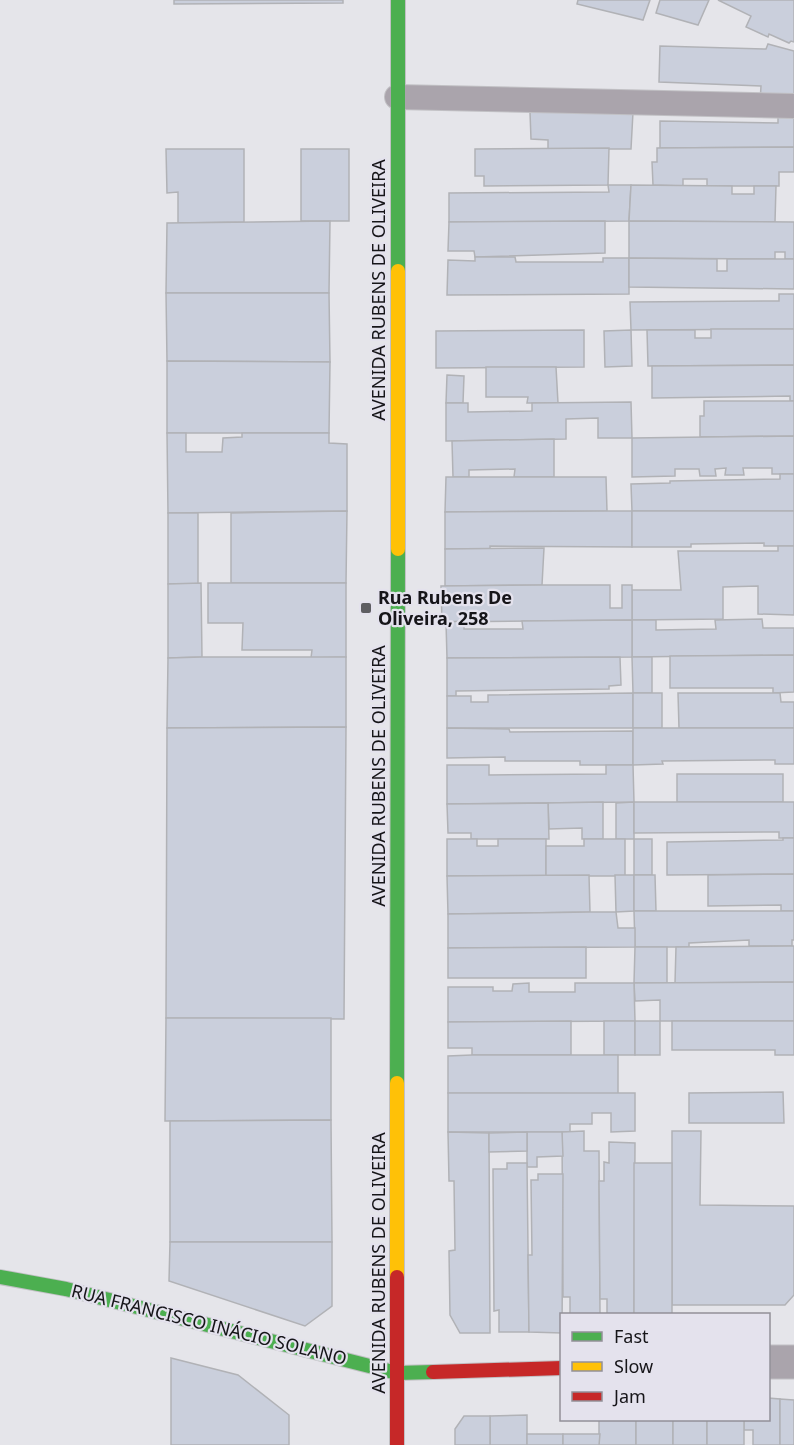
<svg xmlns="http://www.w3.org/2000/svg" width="794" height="1445" font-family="'Noto Sans',sans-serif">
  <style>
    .building { fill: #cacfdc; stroke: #b1b2b6; stroke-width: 1.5 }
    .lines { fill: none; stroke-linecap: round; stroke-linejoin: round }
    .lane-casing { stroke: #c1c0c4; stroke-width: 26 }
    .street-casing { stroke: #c1c0c4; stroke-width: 35 }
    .fast-casing { stroke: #c1c0c4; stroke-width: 16 }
    .slow-casing { stroke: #c1c0c4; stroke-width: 16 }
    .jam-casing { stroke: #c1c0c4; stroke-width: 16 }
    .lane { stroke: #aaa4ac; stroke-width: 24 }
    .street { stroke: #aaa4ac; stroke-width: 33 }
    .fast { stroke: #4caf50; stroke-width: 14 }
    .slow { stroke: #ffc107; stroke-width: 14 }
    .jam { stroke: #c62828; stroke-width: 14 }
    .poi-dot { fill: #5e5e62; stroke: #e4e2ed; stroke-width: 2 }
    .labels { text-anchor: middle; stroke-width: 4.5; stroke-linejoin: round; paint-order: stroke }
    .street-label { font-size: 18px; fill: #161519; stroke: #e4e2ed }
    .poi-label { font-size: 18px; font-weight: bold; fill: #161519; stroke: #e4e2ed; text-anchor: start }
  </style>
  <rect width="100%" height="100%" fill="#e5e5ea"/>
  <g class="building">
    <polygon points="174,0 343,0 343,3 174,4"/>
    <polygon points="578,0 650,0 643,20 577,4"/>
    <polygon points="660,0 709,0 698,25 656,13"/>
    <polygon points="718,0 794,0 794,42 791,41 789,43 769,34 768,37 746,27 751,16"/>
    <polygon points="768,44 794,51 794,103 760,102 761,86 659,82 660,46 766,49"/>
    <polygon points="530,112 633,112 631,149 548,149 548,140 531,139"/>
    <polygon points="778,114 794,114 794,147 660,148 660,121 778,123"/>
    <polygon points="794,147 794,172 779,172 779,186 707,186 707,179 683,179 683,186 653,185 652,162 657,162 657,148"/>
    <polygon points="609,148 608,185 484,186 484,176 475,176 475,149"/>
    <polygon points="166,149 244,149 244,222 178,223 178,192 167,193"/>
    <rect x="301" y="149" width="48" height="72"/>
    <polygon points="608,185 631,185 629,221 449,222 449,193 609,192"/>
    <polygon points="631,185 732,186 732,194 754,194 754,186 776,186 775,222 629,221"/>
    <polygon points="330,221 329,293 166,293 167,223"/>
    <polygon points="605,221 605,253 475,257 474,251 448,251 449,222"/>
    <polygon points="629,221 794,222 794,259 785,259 785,252 775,252 775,259 629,258"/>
    <polygon points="475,257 515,257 516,262 603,262 603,258 629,258 629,294 447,295 448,260 475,261"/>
    <polygon points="629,258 717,259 717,271 727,271 727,259 794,259 794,289 629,287"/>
    <polygon points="166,293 329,293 330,362 167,361"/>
    <polygon points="779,294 794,294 794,329 631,330 630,302 779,301"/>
    <polygon points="711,329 794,329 794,365 648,366 647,330 695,330 695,338 711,338"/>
    <polygon points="584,330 584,367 436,368 436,331"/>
    <polygon points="631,330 632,366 605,367 604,331"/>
    <polygon points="167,361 330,362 329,433 167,433"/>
    <polygon points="794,365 794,401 790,401 790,396 652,398 652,366"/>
    <polygon points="486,367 556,367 558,403 527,403 528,397 486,397"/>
    <polygon points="447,375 464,376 463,403 446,403"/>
    <polygon points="704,401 794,401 794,436 700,437 700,416 704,416"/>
    <polygon points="631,402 632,438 598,438 598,418 566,419 566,439 446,441 446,403 468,403 468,412 532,411 532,403"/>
    <polygon points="167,433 186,433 186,452 222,452 223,438 242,437 242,433 329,433 329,443 347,444 347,511 168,513"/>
    <polygon points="794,436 794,474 772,474 772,468 743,468 744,475 725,475 726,468 715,469 716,476 700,476 699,469 675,469 675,476 632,477 632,438"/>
    <polygon points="554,439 554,477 514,477 515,469 469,470 469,477 453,477 452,441"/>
    <polygon points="780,474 794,474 794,511 632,511 631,484 670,483 670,481 780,479"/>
    <polygon points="446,477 606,477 607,511 445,512"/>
    <polygon points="347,511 346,583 231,583 231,513"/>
    <polygon points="607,511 632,511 632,547 490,546 490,549 445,549 445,512"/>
    <polygon points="632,511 794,511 794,546 764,546 764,543 691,544 691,547 632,547"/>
    <rect x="168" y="513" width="30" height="71"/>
    <polygon points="778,546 794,546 794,615 758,614 758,586 723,587 723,619 632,620 632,590 681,590 678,551 778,551"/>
    <polygon points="544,548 542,585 445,586 445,549"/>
    <polygon points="201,583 202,657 168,658 168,584"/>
    <polygon points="208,583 346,583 346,657 311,658 312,650 242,650 243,623 208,623"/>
    <polygon points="542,585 610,585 610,608 622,608 622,585 632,585 632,620 442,622 441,586"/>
    <polygon points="762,619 763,628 794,628 794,655 632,657 632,620 656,620 656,630 716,629 715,620"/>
    <polygon points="632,620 632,657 447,658 446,622 464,621 464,629 523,629 522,621"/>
    <polygon points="794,655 794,692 773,693 773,688 670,688 670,656"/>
    <polygon points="202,657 346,657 346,727 167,728 168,658"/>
    <polygon points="620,657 621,685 609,686 609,689 456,691 456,696 447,696 447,658"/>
    <polygon points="632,657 652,657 652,693 633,693"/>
    <polygon points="633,693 633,728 447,728 447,696 471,696 471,702 488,702 488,695"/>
    <rect x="633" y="693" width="29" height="35"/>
    <polygon points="678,693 780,693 781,702 794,702 794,728 679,728"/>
    <polygon points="346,727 344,1019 166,1018 167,728"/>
    <polygon points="447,728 509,729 510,732 633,731 633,765 580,765 580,761 505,761 505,757 447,758"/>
    <polygon points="633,728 794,728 794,764 775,764 775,760 662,761 663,764 633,765"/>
    <polygon points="447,765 489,765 489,775 606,774 606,765 633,765 634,802 447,804"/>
    <rect x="677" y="774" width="106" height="28"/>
    <polygon points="603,802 603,839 582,839 582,828 549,829 548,803"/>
    <polygon points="634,802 634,839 616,839 616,803"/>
    <polygon points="634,802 794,802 794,838 779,838 779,832 634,833"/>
    <polygon points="548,803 549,839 471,839 471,833 448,833 447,804"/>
    <polygon points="783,838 794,838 794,874 667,875 667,842 783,840"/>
    <polygon points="447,839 477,839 477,846 498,846 498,839 546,839 546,876 447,876"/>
    <polygon points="584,839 625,839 625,876 546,876 546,846 584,846"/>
    <rect x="634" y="839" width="18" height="36"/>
    <polygon points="794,874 794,911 781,911 781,905 708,906 708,875"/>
    <polygon points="589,875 590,912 448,914 447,876"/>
    <polygon points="615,875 634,875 634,911 616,912"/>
    <polygon points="634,875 655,875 656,911 634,911"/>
    <polygon points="634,911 794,911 794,940 792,940 792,946 749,946 749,940 689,943 689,947 635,947"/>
    <polygon points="590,912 616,912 618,928 635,928 635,947 448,948 448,914"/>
    <polygon points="792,946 794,946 794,982 675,983 676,947"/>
    <polygon points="586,947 586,978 448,978 448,948"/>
    <polygon points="635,947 667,947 667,983 634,983"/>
    <polygon points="794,982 794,1021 660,1021 660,1000 635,1001 634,983"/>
    <polygon points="529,983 529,992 575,992 575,983 634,983 635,1021 448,1022 448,987 493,987 493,991 512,991 513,984"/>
    <polygon points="166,1018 331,1018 331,1120 165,1121"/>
    <polygon points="571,1021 571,1055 472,1055 472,1048 448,1048 448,1022"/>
    <rect x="604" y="1021" width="31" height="34"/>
    <rect x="635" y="1021" width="25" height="34"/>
    <polygon points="672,1021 794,1021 794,1055 775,1055 775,1050 672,1050"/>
    <polygon points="472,1055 618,1055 618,1094 448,1093 448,1056"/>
    <polygon points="783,1092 784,1123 689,1123 689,1093"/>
    <polygon points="448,1093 635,1093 635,1131 611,1132 611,1113 592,1113 592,1124 570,1124 570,1132 448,1132"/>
    <polygon points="331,1120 332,1242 170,1242 170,1121"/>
    <polygon points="584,1131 584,1151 599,1151 600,1314 570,1314 570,1297 563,1297 562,1132"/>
    <polygon points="672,1131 701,1131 700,1205 794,1206 794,1295 785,1305 672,1305"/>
    <polygon points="448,1132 489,1133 490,1333 460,1333 450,1315 449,1251 455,1250 454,1181 449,1181"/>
    <polygon points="527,1132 562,1132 563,1156 537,1157 537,1167 527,1167"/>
    <polygon points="527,1132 527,1151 489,1152 489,1133"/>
    <polygon points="609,1142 635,1143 634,1314 600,1314 607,1314 607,1299 600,1299 599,1181 604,1181 604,1162 609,1163"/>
    <polygon points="507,1163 527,1163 529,1332 499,1332 499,1310 494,1311 493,1169 507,1169"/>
    <rect x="634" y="1163" width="38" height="151"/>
    <polygon points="538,1174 563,1174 562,1333 529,1332 528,1255 532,1255 531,1180 538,1180"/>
    <polygon points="170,1242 332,1242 332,1306 305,1326 169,1281"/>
    <polygon points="171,1358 238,1375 289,1415 289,1445 171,1445"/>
    <polygon points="768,1398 780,1399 780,1445 753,1445 753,1430 744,1430 744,1420 768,1420"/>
    <polygon points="780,1399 794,1400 794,1445 780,1445"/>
    <polygon points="527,1415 527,1445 490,1445 490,1416"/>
    <polygon points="464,1416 490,1416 490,1445 455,1445 455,1429"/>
    <rect x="599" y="1420" width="37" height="25"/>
    <rect x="636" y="1420" width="37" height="25"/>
    <rect x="673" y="1420" width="34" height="25"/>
    <rect x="707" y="1420" width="37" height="25"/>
    <rect x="527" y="1434" width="36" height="11"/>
    <polygon points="563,1434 600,1434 599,1445 563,1445"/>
  </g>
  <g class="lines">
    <g class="lane-casing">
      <polyline id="lane" points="397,97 794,106"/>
    </g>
    <g class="street-casing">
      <polyline id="street" points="768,1362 794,1362"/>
    </g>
    <g class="fast-casing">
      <g id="fast">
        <polyline points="398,271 398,0"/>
        <polyline points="397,1083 398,549"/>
        <polyline points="0,1277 66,1289 397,1373 433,1372"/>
      </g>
    </g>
    <g class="slow-casing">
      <g id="slow">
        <polyline points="398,549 398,271"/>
        <polyline points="397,1277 397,1083"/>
      </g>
    </g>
    <g class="jam-casing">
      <g id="jam">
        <polyline points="433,1372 562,1368"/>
        <polyline points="397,1445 397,1277"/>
      </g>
    </g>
    <use href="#lane" class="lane"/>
    <use href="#street" class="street"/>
    <use href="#fast" class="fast"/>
    <use href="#slow" class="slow"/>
    <use href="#jam" class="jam"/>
  </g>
  <rect class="poi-dot" x="360" y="602" width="12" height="12" rx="3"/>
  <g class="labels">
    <g class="street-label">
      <text transform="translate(379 290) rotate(-90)" y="6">AVENIDA RUBENS DE OLIVEIRA</text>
      <text transform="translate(379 776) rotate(-90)" y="6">AVENIDA RUBENS DE OLIVEIRA</text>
      <text transform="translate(379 1263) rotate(-90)" y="6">AVENIDA RUBENS DE OLIVEIRA</text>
      <text transform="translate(209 1325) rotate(14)" y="6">RUA FRANCISCO INÁCIO SOLANO</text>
    </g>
    <g class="poi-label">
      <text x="378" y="604">Rua Rubens De<tspan x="378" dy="21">Oliveira, 258</tspan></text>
    </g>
  </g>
  <rect x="560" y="1313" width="210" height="108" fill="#e4e2ed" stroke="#929098" stroke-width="1.5"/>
  <rect x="572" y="1332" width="30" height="9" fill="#4caf50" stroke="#929098" stroke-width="1.5"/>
  <text x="614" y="1343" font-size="18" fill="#161519">Fast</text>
  <rect x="572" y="1362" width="30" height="9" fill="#ffc107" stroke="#929098" stroke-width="1.5"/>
  <text x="614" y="1373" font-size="18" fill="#161519">Slow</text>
  <rect x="572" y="1392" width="30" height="9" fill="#c62828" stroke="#929098" stroke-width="1.5"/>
  <text x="614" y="1403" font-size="18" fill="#161519">Jam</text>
</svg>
